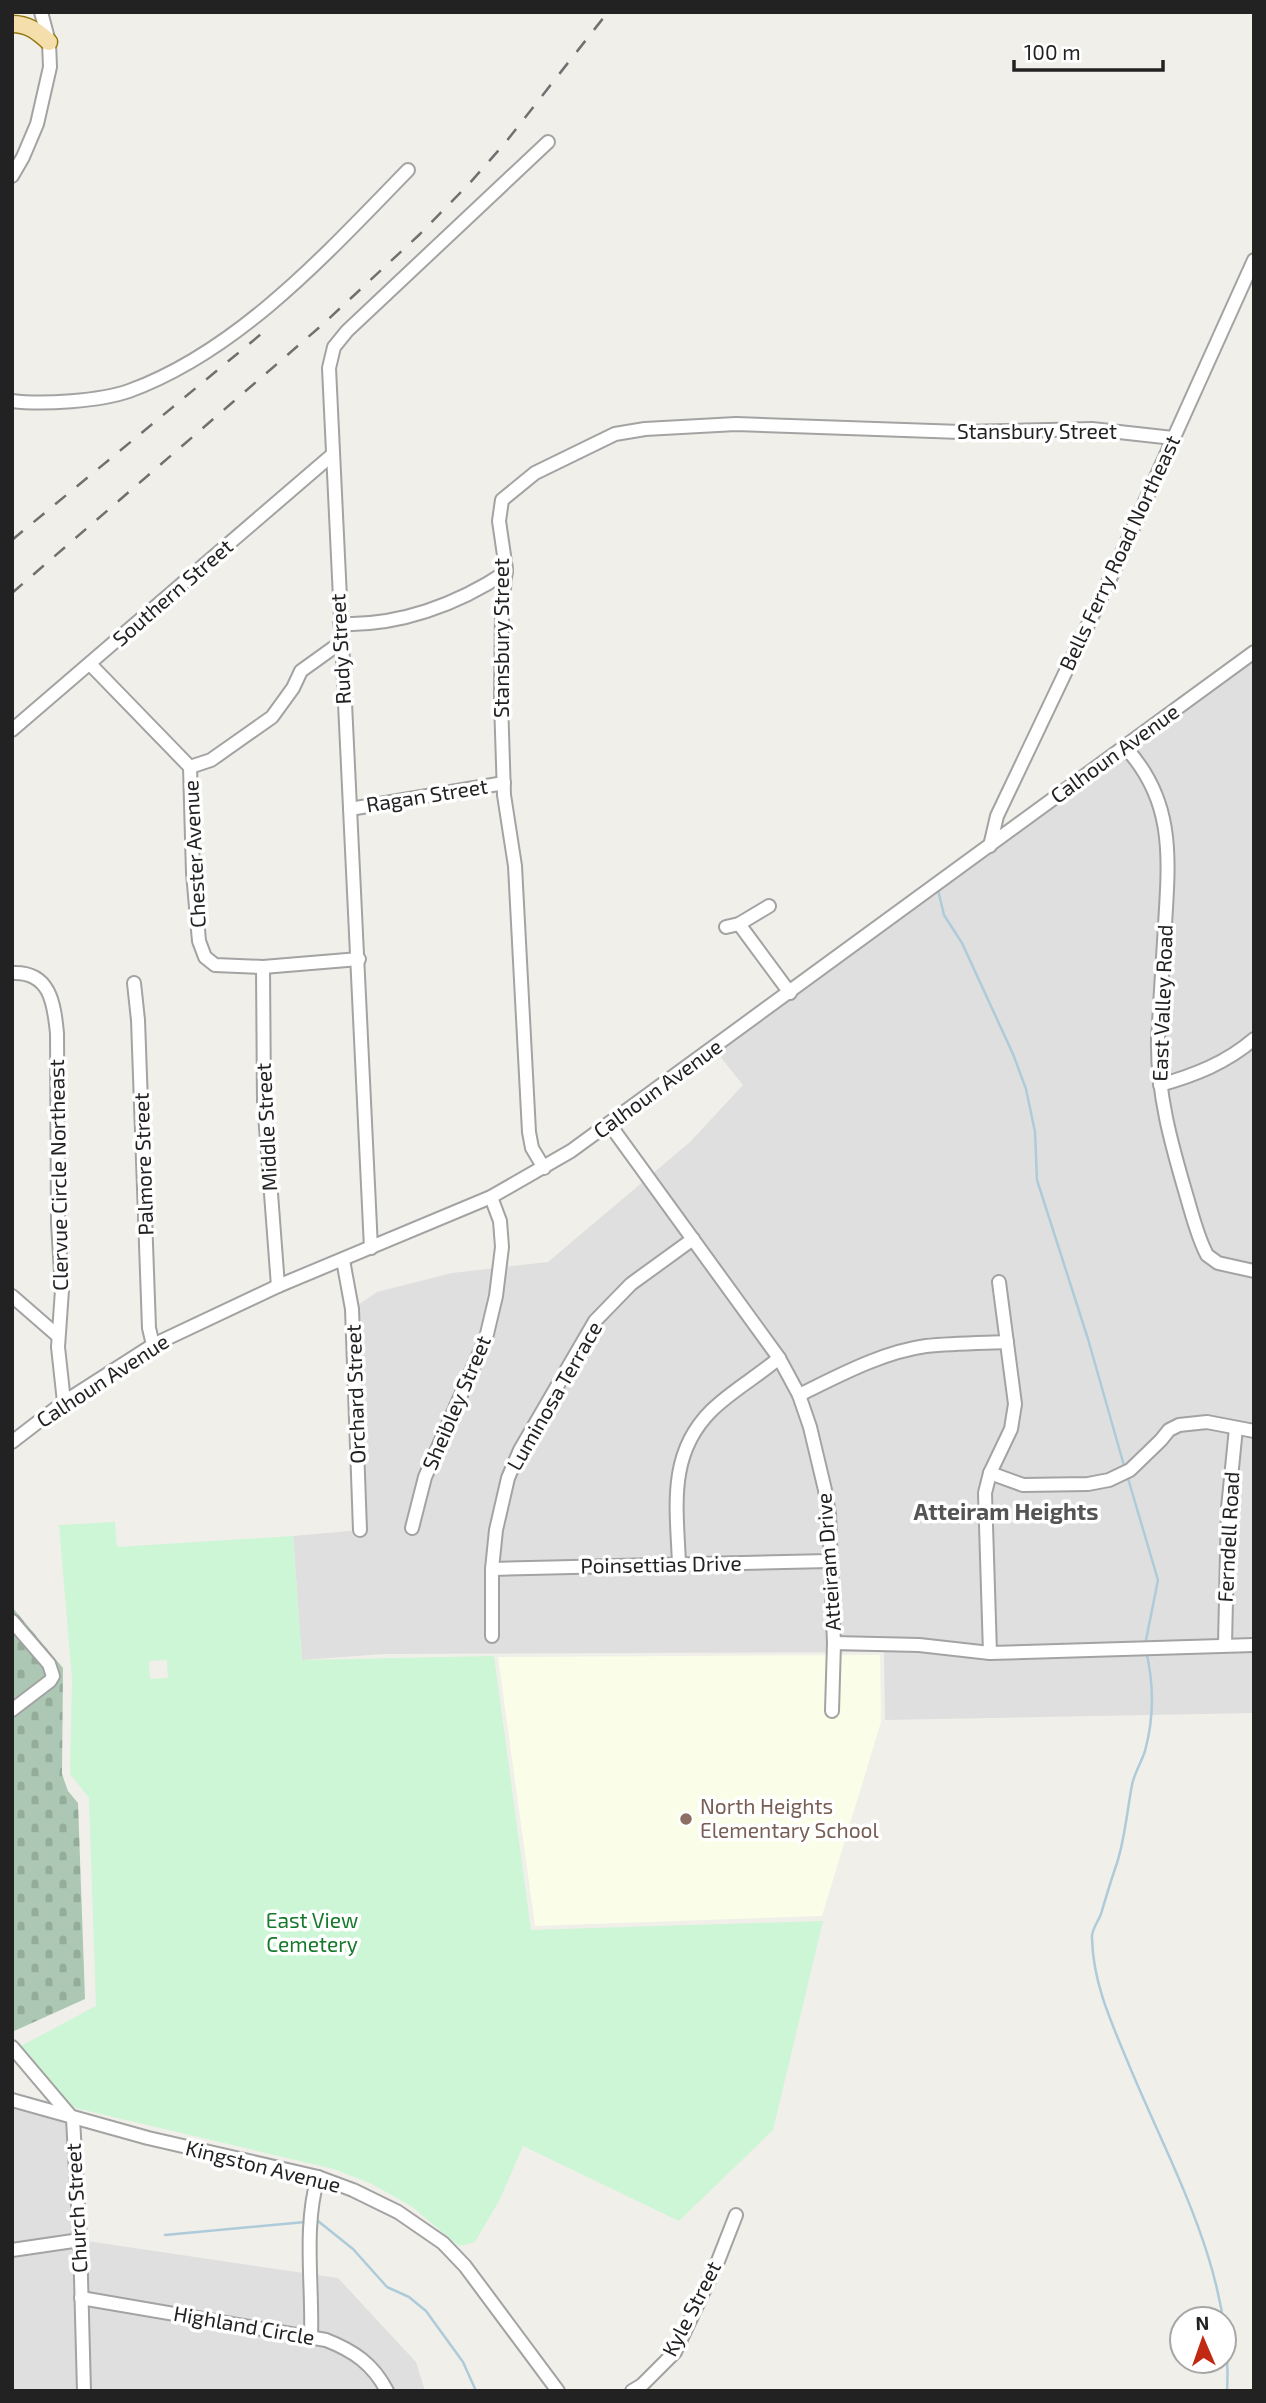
<svg xmlns="http://www.w3.org/2000/svg" width="1266" height="2403" font-family="'Exo 2',sans-serif">
  <style>
    .residential { fill: #e0dfdf }
    .education { fill: #fafde7 }
    .cemetery { fill: url(#cemetery-stones) }
    .park { fill: #ccf6d5; fill-rule: evenodd }
    .lines { fill: none; stroke-linecap: round; stroke-linejoin: round }
    .stream { stroke: #aecbda; stroke-width: 2.5 }
    .minor-casing { stroke: #a3a3a3; stroke-width: 16 }
    .major-casing { stroke: #92770d; stroke-width: 19 }
    .minor { stroke: #fff; stroke-width: 12 }
    .major { stroke: #f4deab; stroke-width: 16 }
    .rail { stroke: #707070; stroke-width: 2.5; stroke-dasharray: 14 14; stroke-linecap: butt }
    .education-dot { fill: #8d6e63; stroke: #fff; stroke-width: 2.5 }
    .labels { text-anchor: middle; stroke-width: 7; stroke-linejoin: round; paint-order: stroke }
    .street-label { font-size: 21px; fill: #222; stroke: #fff }
    .education-label { font-size: 21px; fill: #785e54; stroke: #fff; text-anchor: start }
    .park-label { font-size: 21px; fill: #16792b; stroke: #fff }
    .neighbourhood-label { font-size: 23px; font-weight: bold; fill: #555; stroke: #fff }
  </style>
  <defs>
    <pattern id="cemetery-stones" width="16" height="16" patternUnits="userSpaceOnUse" patternTransform="scale(1.75)"><rect width="16" height="16" fill="#acc8b4"/><path d="M2 7V4a2 2 0 0 1 4 0v3zM10 15v-3a2 2 0 0 1 4 0v3z" fill="#94ac9a"/></pattern>
  </defs>
  <rect width="100%" height="100%" fill="#f1efe9"/>
  <g class="residential">
    <polygon points="1254,652 1254,1713 885,1720 884,1652 384,1654 302,1660 293,1536 360,1530 352,1309 377,1292 452,1273 548,1262 690,1142 743,1085 714,1049 937,892 994,845"/>
    <polygon points="12,2101 65,2118 80,2240 338,2278 416,2362 425,2391 12,2391"/>
  </g>
  <polygon class="education" points="880,1655 881,1722 822,1916 535,1926 498,1657"/>
  <polygon class="cemetery" points="12,1607 63,1668 62,1774 68,1791 78,1803 85,1999 12,2032"/>
  <path class="park" d="M115,1522L117,1547L293,1536L302,1660L494,1656L531,1930L823,1921L773,2130L679,2221L523,2146L500,2199L475,2242L459,2246L411,2206L372,2184L334,2169L71,2107L21,2046L96,2006L89,1798L70,1774L72,1679L59,1525ZM167,1660L168,1678L150,1679L149,1661Z"/>
  <g class="lines">
    <g class="stream">
      <polyline points="938,890 944,915 962,943 1013,1054 1026,1089 1035,1132 1037,1180 1088,1339 1125,1469"/>
      <polyline points="1127,1475 1158,1580 1145,1645"/>
      <path d="M1146,1651C1154,1684 1154,1718 1145,1751C1141,1763 1134,1774 1132,1785C1127,1811 1125,1838 1117,1863C1111,1880 1106,1897 1101,1914C1098,1922 1091,1930 1092,1938C1093,1984 1112,2024 1129,2065C1172,2169 1234,2274 1227,2391"/>
      <polyline points="315,2221 318,2221 353,2249 387,2287 409,2297 426,2311 463,2362 476,2391"/>
      <polyline points="165,2235 305,2222"/>
    </g>
    <g class="minor-casing">
      <g id="minor">
        <polyline points="12,176 23,157 37,124 50,67 49,42 41,12"/>
        <path d="M12,401C43,405 100,401 129,391C239,351 328,252 408,170"/>
        <path d="M340,624C398,626 457,605 506,572"/>
        <polyline points="90,664 190,767 193,873 199,941 205,957 215,965 263,967 359,959"/>
        <polyline points="12,730 332,455"/>
        <path d="M1125,747C1175,801 1169,858 1165,925C1163,963 1160,1001 1158,1039C1157,1093 1171,1143 1186,1194C1192,1214 1197,1236 1207,1255L1218,1263L1254,1271"/>
        <polyline points="190,767 211,760 272,717 293,688 301,671 340,643"/>
        <polyline points="350,809 504,783"/>
        <polyline points="990,846 997,816 1115,568 1254,260"/>
        <polyline points="739,924 790,993"/>
        <polyline points="726,927 739,924 769,906"/>
        <polyline points="263,967 264,1101 278,1286"/>
        <path d="M12,973C50,971 54,1003 57,1033L58,1223L62,1290L58,1347L64,1402"/>
        <polyline points="134,983 138,1020 149,1328 153,1345"/>
        <path d="M1160,1085C1195,1075 1226,1063 1254,1039"/>
        <polyline points="610,1125 779,1358 799,1395 810,1427 825,1490 829,1514 834,1643 832,1711"/>
        <polyline points="544,1168 532,1148 529,1132 515,866 504,795 501,701 502,607 506,569 499,521 502,500 535,473 615,434 645,429 736,424 961,432 1092,429 1173,438"/>
        <polyline points="371,1248 329,368 334,347 347,331 548,142"/>
        <polyline points="343,1260 352,1309 360,1530"/>
        <polyline points="12,1296 58,1336"/>
        <path d="M799,1395C838,1376 882,1352 926,1346C952,1343 980,1343 1007,1342"/>
        <polyline points="12,1442 64,1402 153,1345 278,1286 491,1197 571,1151 1254,652"/>
        <polyline points="990,1473 1023,1485 1088,1484 1109,1480 1130,1470 1161,1440 1169,1430 1179,1425 1207,1422 1254,1431"/>
        <polyline points="412,1528 425,1477 486,1338 496,1296 502,1247 500,1221 491,1197"/>
        <path d="M679,1564C677,1509 667,1455 711,1411C731,1391 757,1377 779,1358"/>
        <polyline points="492,1569 829,1561"/>
        <polyline points="12,1621 49,1664 53,1676 50,1681 12,1710"/>
        <polyline points="492,1636 492,1569 496,1530 508,1478 520,1450 595,1321 631,1284 693,1239"/>
        <polyline points="834,1643 919,1645 990,1653 1254,1645"/>
        <polyline points="1225,1645 1228,1508 1236,1428"/>
        <polyline points="990,1653 985,1493 990,1473 1011,1429 1015,1404 999,1282"/>
        <polyline points="12,2047 73,2119 80,2240 84,2391"/>
        <polyline points="12,2100 148,2138 318,2177 353,2190 398,2212 443,2243 465,2266 558,2391"/>
        <polyline points="12,2250 80,2240"/>
        <path d="M81,2298L326,2340C354,2351 373,2364 387,2391"/>
        <path d="M311,2338C313,2285 303,2228 318,2177"/>
        <polyline points="632,2391 642,2385 675,2352 718,2261 736,2215"/>
      </g>
    </g>
    <g class="major-casing">
      <path id="major" d="M12,24C28,24 37,31 49,42"/>
    </g>
    <use href="#minor" class="minor"/>
    <use href="#major" class="major"/>
    <g class="rail">
      <polyline points="12,540 266,330"/>
      <polyline points="12,593 322,325 420,234 468,185 505,143 608,12"/>
    </g>
  </g>
  <circle class="education-dot" cx="686" cy="1819" r="7"/>
  <g class="labels">
    <g class="street-label">
      <text x="1037" y="439">Stansbury Street</text>
      <text transform="translate(1120 553) rotate(-65)" y="7">Bells Ferry Road Northeast</text>
      <text transform="translate(173 593) rotate(-41)" y="7">Southern Street</text>
      <text transform="translate(502 638) rotate(-90)" y="7">Stansbury Street</text>
      <text transform="translate(341 649) rotate(-93)" y="7">Rudy Street</text>
      <text transform="translate(1115 754) rotate(-36)" y="7">Calhoun Avenue</text>
      <text transform="translate(427 796) rotate(-9)" y="7">Ragan Street</text>
      <text transform="translate(195 854) rotate(-93)" y="7">Chester Avenue</text>
      <text transform="translate(1163 1003) rotate(-88)" y="7">East Valley Road</text>
      <text transform="translate(658 1089) rotate(-36)" y="7">Calhoun Avenue</text>
      <text transform="translate(267 1127) rotate(-93)" y="7">Middle Street</text>
      <text transform="translate(144 1164) rotate(-92)" y="7">Palmore Street</text>
      <text transform="translate(59 1175) rotate(-91)" y="7">Clervue Circle Northeast</text>
      <text transform="translate(103 1381) rotate(-33)" y="7">Calhoun Avenue</text>
      <text transform="translate(356 1394) rotate(-92)" y="7">Orchard Street</text>
      <text transform="translate(555 1396) rotate(-60)" y="7">Luminosa Terrace</text>
      <text transform="translate(457 1403) rotate(-67)" y="7">Sheibley Street</text>
      <text transform="translate(1229 1537) rotate(-87)" y="7">Ferndell Road</text>
      <text transform="translate(829 1562) rotate(-94)" y="7">Atteiram Drive</text>
      <text transform="translate(661 1565) rotate(-1)" y="7">Poinsettias Drive</text>
      <text transform="translate(263 2167) rotate(14)" y="7">Kingston Avenue</text>
      <text transform="translate(77 2208) rotate(-93)" y="7">Church Street</text>
      <text transform="translate(692 2309) rotate(-63)" y="7">Kyle Street</text>
      <text transform="translate(244 2326) rotate(10)" y="7">Highland Circle</text>
    </g>
    <g class="education-label">
      <text x="700" y="1814">North Heights<tspan x="700" dy="24">Elementary School</tspan></text>
    </g>
    <g class="park-label">
      <text x="312" y="1928">East View<tspan x="312" dy="24">Cemetery</tspan></text>
    </g>
    <g class="neighbourhood-label">
      <text x="1006" y="1520">Atteiram Heights</text>
    </g>
  </g>
  <rect width="1266" height="2403" fill="none" stroke="#222222" stroke-width="28"/>
  <g transform="translate(1203 2340) rotate(358)"><circle r="33" fill="#ffffff" stroke="#a7a7a7" stroke-width="2"/>
  <path d="M0-5L12 26L0 18L-12 26Z" fill="#c22912"/>
  <text y="-10" font-size="19" font-weight="bold" text-anchor="middle" fill="#222222">N</text>
  </g>
  <path d="M1014 60v10h149v-10" fill="none" stroke="#222222" stroke-width="3.5"/>
  <text x="1024" y="60" font-size="21" fill="#222222" stroke="#ffffff" stroke-width="5" paint-order="stroke">100 m</text>
</svg>
